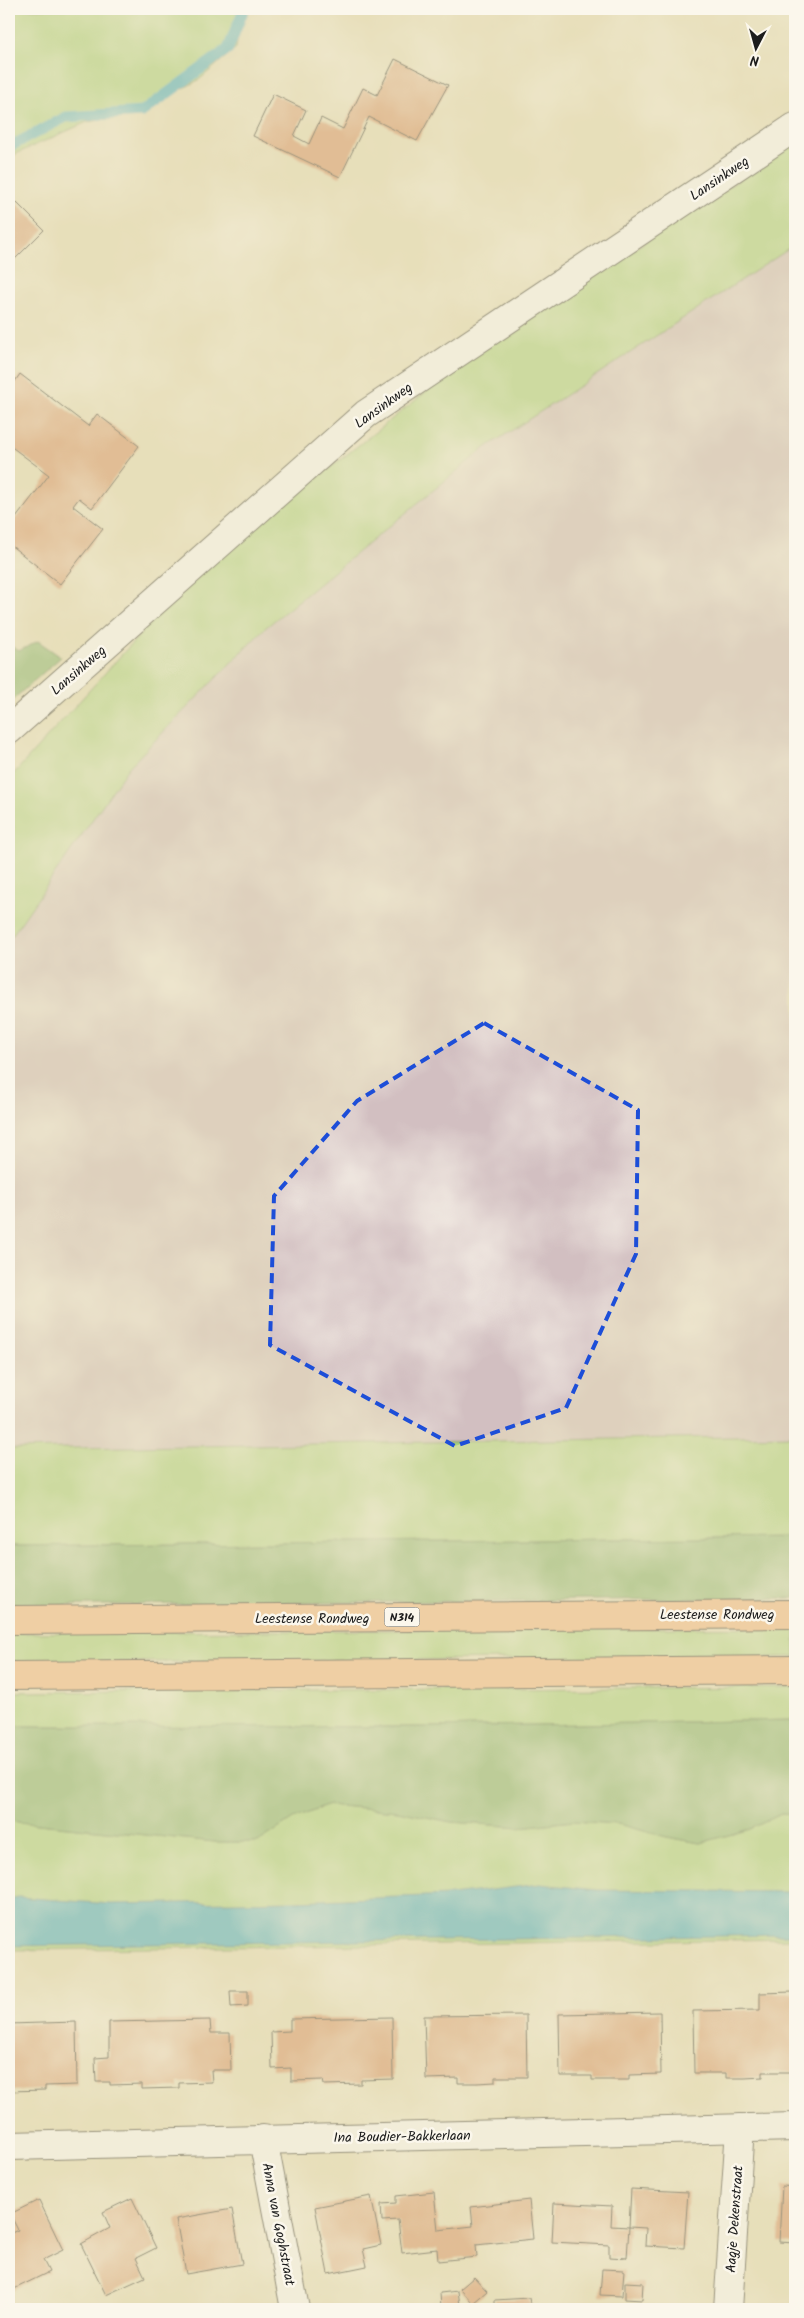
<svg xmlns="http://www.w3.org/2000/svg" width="804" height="2318" font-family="Kalam,sans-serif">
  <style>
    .industrial { fill: #d2bfc1 }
    .green { fill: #add681; stroke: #64794e }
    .forest { fill: #8ab76f; stroke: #536a46 }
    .water { fill: #46afc5; stroke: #316670 }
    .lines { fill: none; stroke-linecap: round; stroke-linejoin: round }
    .stream { stroke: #46afc5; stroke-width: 11 }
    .building { fill: #d99669 }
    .street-casing { stroke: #3a3934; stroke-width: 30 }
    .primary-casing { stroke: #3a3934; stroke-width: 30 }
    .street { stroke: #fff; stroke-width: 28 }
    .primary { stroke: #f8bd89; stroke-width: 28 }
    .marked { fill: none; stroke: #1d4ed8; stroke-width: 4; stroke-dasharray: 10 6; stroke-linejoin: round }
    .labels { text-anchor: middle; stroke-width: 5; stroke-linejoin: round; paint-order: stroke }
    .shield { fill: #fbf7ec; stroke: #5f5e5a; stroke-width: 1 }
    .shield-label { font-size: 12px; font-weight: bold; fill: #1c1c1c }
    .street-label { font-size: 14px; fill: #1c1c1c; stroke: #fbf7ec }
  </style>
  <rect width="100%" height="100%" fill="#fbf7ec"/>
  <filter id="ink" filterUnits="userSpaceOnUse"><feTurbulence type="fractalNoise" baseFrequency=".02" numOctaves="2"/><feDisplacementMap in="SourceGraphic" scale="10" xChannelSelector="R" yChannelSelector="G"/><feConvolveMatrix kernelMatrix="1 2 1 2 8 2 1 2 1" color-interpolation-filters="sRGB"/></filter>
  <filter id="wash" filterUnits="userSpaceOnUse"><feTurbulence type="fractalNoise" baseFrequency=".0096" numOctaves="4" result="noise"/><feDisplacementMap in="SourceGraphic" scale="20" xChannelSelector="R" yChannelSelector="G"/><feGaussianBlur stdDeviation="1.12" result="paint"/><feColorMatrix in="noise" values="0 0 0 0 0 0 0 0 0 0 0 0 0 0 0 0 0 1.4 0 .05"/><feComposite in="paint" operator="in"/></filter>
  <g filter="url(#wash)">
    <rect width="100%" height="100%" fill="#e7dfba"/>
    <polygon class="industrial" points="795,245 795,1436 9,1449 9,940 128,768 264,629 485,448"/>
    <g class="green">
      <polygon points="9,9 241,9 236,48 200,79 152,106 127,116 87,122 9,157"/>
      <polygon points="795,143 795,245 485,448 264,629 128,768 9,940 9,779 192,577 470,357"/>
      <polygon points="795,1436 795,1537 9,1546 9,1449"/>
      <polygon points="795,1627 795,1657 9,1663 9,1633"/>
      <polygon points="795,1687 795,1720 429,1727 9,1726 9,1692"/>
      <polygon points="329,1805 398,1811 451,1822 520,1827 573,1821 618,1824 667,1837 700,1843 750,1829 781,1814 795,1815 795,1939 9,1950 9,1821 215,1842 258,1842 293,1819"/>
    </g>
    <g class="forest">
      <polygon points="38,641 61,657 9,703 9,645 19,651"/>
      <polygon points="795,1537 795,1598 9,1606 9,1546"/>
      <polygon points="795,1720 795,1815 781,1814 750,1829 700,1843 667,1837 618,1824 573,1821 520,1827 451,1822 398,1811 329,1805 293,1819 258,1842 215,1842 9,1821 9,1726 429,1727"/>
    </g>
    <polygon class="water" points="540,1884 597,1890 795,1892 795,1935 9,1946 9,1899 18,1897 111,1904 294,1901 451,1895"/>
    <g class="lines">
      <polyline class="stream" points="9,147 66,117 142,112 228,49 244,9"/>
    </g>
    <g id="blocks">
      <g class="building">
        <polygon points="395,59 448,85 417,141 369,117 340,177 253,136 273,94 306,110 294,136 309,144 321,118 343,129 363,88 377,95"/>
        <polygon points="9,195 44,230 9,265"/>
        <polygon points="20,374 88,426 97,414 139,446 92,508 79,498 73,506 103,529 60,584 9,544 9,527 49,475 9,445 9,390"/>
        <polygon points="230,1991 248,1991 248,2006 231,2007"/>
        <polygon points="794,1992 795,2072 763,2072 763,2077 745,2078 726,2078 726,2073 694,2073 693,2011 760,2010 760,1993"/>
        <polygon points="660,2012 661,2074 629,2075 629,2080 592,2080 592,2076 560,2076 559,2014"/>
        <polygon points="526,2015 527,2077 495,2077 495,2082 477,2083 458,2083 458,2078 426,2079 424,2016"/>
        <polygon points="392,2017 393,2079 361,2080 361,2084 324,2085 323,2080 291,2081 291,2068 272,2069 271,2032 290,2031 290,2019"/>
        <polygon points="210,2020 211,2033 230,2033 231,2070 211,2070 212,2082 179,2083 179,2088 142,2089 142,2084 110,2085 110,2082 96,2082 95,2058 109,2057 109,2022"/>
        <polygon points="76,2022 77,2085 45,2086 45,2090 9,2091 9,2024"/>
        <polygon points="782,2186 795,2187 795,2243 779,2242"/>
        <polygon points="631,2189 688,2192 684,2248 645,2246 646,2228 629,2227"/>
        <polygon points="434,2192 438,2230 473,2226 471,2207 529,2200 533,2239 476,2245 477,2257 438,2261 437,2249 402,2253 398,2220 382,2221 381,2204 396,2203 396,2196"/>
        <polygon points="371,2196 381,2245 363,2249 367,2266 328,2274 315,2207"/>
        <polygon points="132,2198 156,2248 136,2258 145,2277 106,2295 81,2244 110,2228 103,2212"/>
        <polygon points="39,2200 63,2250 43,2260 49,2272 10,2291 9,2234 18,2230 10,2214"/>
        <polygon points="554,2203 612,2206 611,2226 629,2227 627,2258 609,2257 609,2245 552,2242"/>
        <polygon points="232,2209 242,2264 186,2274 176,2219"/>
        <polygon points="602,2269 624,2270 622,2296 600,2295"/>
        <polygon points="474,2277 487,2291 473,2303 460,2289"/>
        <polygon points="625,2282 643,2283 642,2300 625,2299"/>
        <polygon points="458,2291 460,2305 441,2307 440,2293"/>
        <polygon points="529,2298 531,2309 495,2309 495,2300"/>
      </g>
    </g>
  </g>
  <g filter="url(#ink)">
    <use href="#blocks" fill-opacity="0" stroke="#3a3934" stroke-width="1"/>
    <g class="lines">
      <g class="street-casing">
        <g id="street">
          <polyline points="9,730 366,414 795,127"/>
          <polyline points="263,2139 295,2309"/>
          <polyline points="9,2146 795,2127"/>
          <polyline points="728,2309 740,2128"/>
        </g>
      </g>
      <g class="primary-casing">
        <g id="primary">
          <polyline points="9,1620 795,1614"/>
          <polyline points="9,1676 795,1670"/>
        </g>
      </g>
      <use href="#street" class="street"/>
      <use href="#primary" class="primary"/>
    </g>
  </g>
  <path d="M0 0H804V2318H0ZM484,1023L638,1110L636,1254L566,1408L455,1446L270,1345L274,1196L357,1101Z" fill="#e7dfba" fill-opacity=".55" fill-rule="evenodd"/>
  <path class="marked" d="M484,1023L638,1110L636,1254L566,1408L455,1446L270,1345L274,1196L357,1101Z"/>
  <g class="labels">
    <rect class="shield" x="384.5" y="1607.5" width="35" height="19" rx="4"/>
    <g class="shield-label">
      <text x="402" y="1621">N314</text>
    </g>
    <g class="street-label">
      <text transform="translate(719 178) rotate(-34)" y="5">Lansinkweg</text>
      <text transform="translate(383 405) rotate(-36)" y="5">Lansinkweg</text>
      <text transform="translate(78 670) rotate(-41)" y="5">Lansinkweg</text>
      <text x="717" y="1619">Leestense Rondweg</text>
      <text x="312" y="1623">Leestense Rondweg</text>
      <text transform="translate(402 2136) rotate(-1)" y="5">Ina Boudier-Bakkerlaan</text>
      <text transform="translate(734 2219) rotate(-86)" y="5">Aagje Dekenstraat</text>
      <text transform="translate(279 2224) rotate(79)" y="5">Anna van Goghstraat</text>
    </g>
  </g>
  <rect width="804" height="2318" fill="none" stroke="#fbf7ec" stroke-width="30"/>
  <g transform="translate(756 48) rotate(186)" stroke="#fbf7ec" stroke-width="4" paint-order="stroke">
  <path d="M0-4L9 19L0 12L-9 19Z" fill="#1c1c1c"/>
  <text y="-8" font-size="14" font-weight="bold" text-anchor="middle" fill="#1c1c1c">N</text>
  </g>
</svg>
